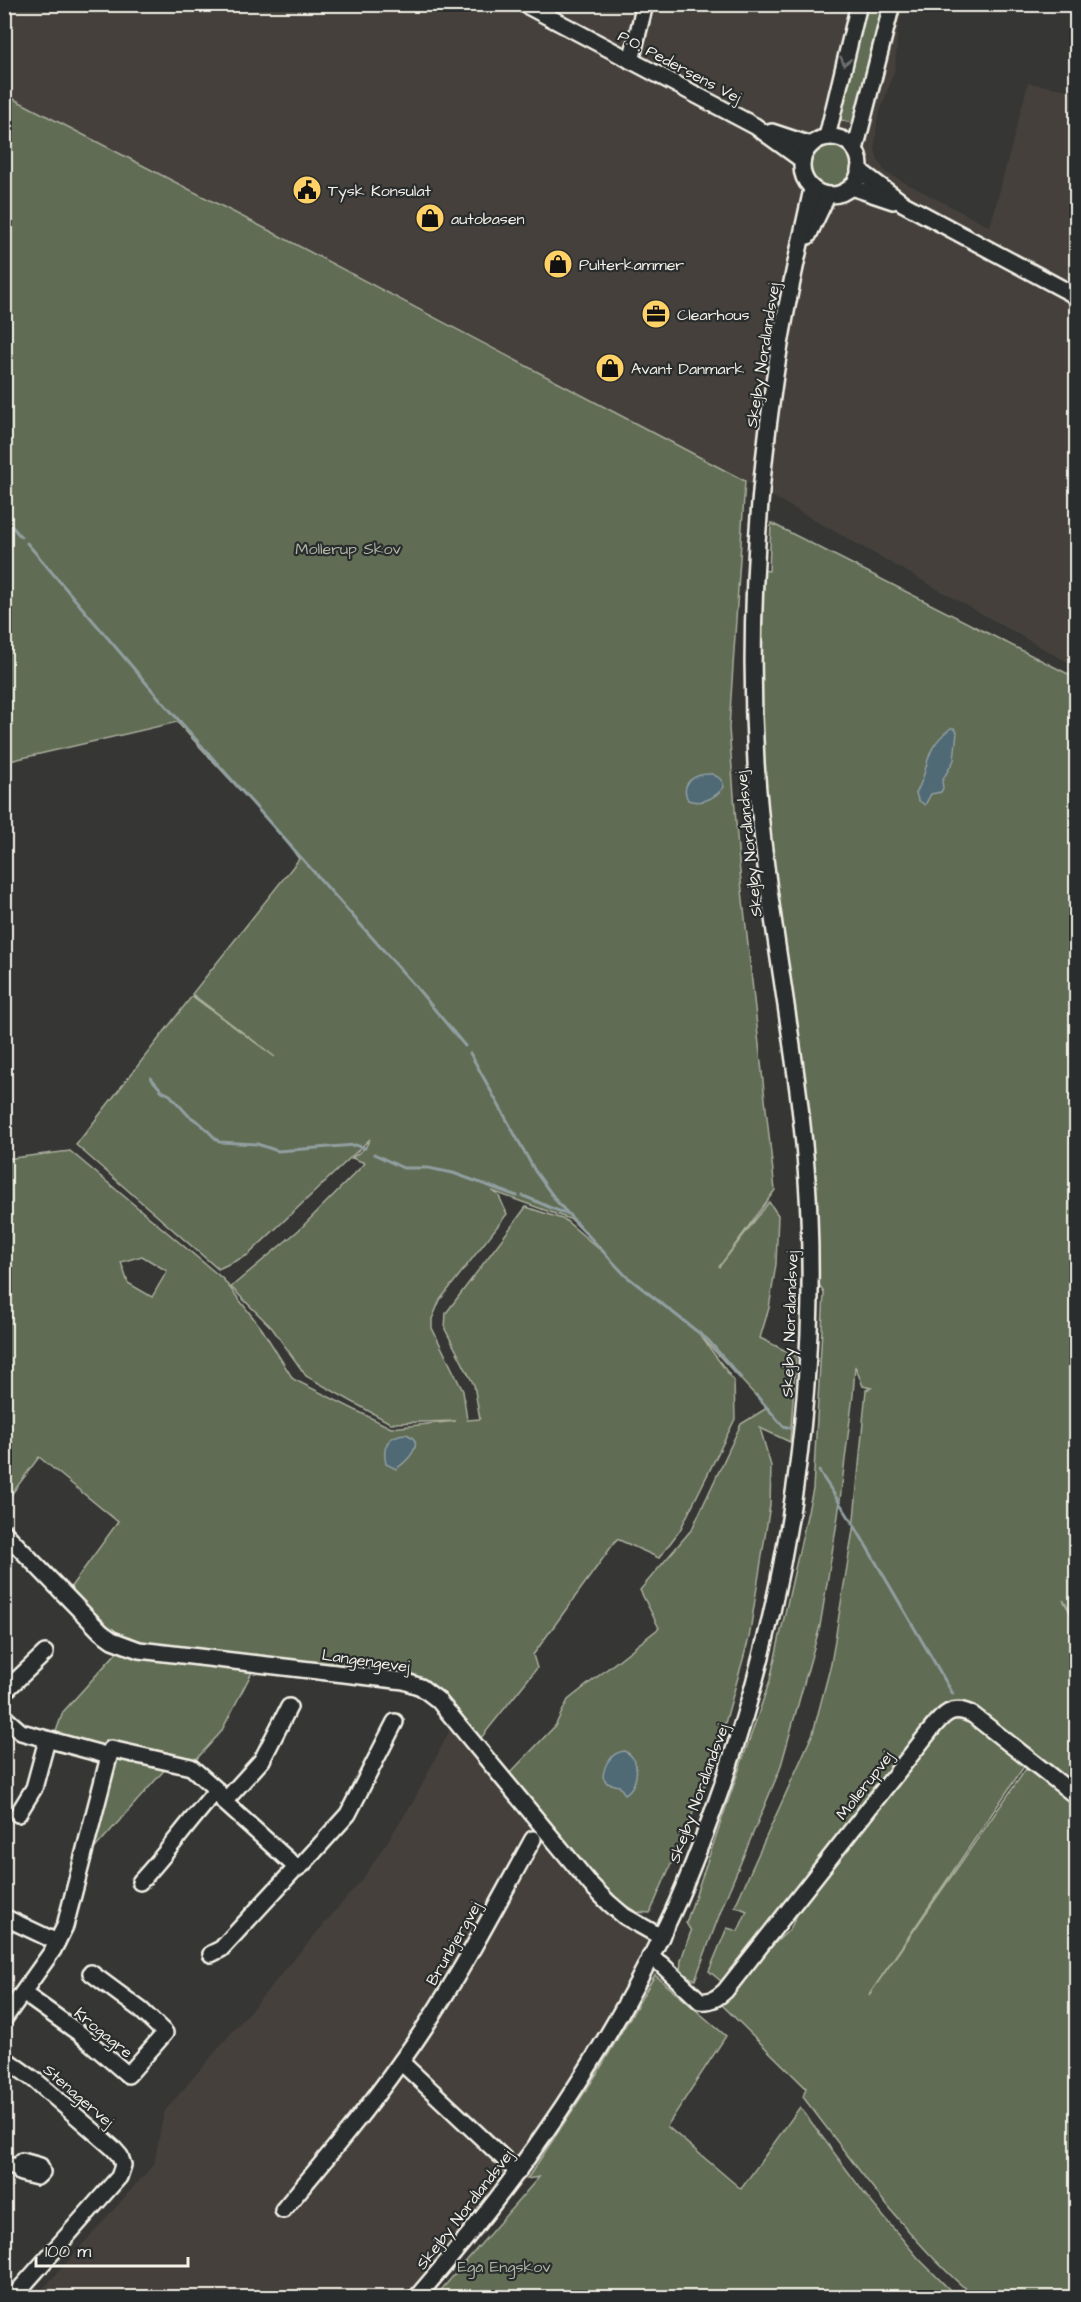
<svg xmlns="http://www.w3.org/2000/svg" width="1081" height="2302" font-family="'Architects Daughter',sans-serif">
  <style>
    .built { fill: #44403b }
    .green { fill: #606c53; stroke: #aaae9e; stroke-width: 1.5; fill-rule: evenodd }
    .water { fill: #4f6974; stroke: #919fa2; stroke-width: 1.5 }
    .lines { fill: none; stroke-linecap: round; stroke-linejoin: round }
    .stream { stroke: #919fa2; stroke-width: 3 }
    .minor-casing { stroke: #f4f1e8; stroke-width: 20 }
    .minor { stroke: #2a2d2e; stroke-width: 15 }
    .oneway { stroke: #71726f }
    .labels { text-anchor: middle; stroke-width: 4.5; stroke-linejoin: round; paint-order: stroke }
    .street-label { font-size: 16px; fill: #f4f1e8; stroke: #2a2d2e }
    .poi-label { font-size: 16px; fill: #f4f1e8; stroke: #2a2d2e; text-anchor: start }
    .park-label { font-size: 16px; fill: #b1b5a5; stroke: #2a2d2e }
  </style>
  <rect width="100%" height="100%" fill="#363634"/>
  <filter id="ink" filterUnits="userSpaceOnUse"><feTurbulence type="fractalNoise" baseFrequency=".0167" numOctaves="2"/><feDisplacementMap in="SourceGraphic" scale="12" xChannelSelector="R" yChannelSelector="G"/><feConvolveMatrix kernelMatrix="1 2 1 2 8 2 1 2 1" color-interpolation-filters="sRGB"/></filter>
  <g filter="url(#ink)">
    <g class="built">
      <polygon points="4,5 904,5 898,29 895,69 877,121 875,148 878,160 885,172 990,227 1028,83 1076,91 1076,667 745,481 5,94"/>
      <polygon points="453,1724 610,1916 649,1939 638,1963 655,1975 598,2072 527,2179 426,2297 35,2298 154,2164 164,2112 364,1877 413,1802"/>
    </g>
    <g class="green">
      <polygon points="863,5 888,5 858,125 835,118"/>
      <path d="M4,94L272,232L745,481L729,728L739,863L775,1190L719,1267L769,1202L778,1215L776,1264L769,1308L760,1338L796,1356L790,1442L760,1428L771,1466L770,1505L749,1638L713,1766L650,1913L636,1912L611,1896L510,1773L555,1726L568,1700L659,1628L640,1590L692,1529L741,1424L767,1408L700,1335L734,1381L735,1419L680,1530L659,1558L617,1539L533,1655L537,1668L481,1738L425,1683L139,1644L107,1630L70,1588L118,1522L39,1457L5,1503V1159L70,1151L223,1279L262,1329L293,1379L391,1428L456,1421L390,1423L306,1376L272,1328L231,1287L300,1229L365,1163L352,1158L365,1148L370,1139L248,1255L218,1269L76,1145L192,996L275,1057L192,994L299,859L284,838L177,722L5,762ZM492,1191L572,1220L605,1254L565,1220L526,1207L446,1313L445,1329L474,1385L480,1419L467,1420L463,1391L432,1328V1319L440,1300L507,1214L499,1196ZM142,1256L167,1271L152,1297L128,1283L121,1262Z"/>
      <circle cx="831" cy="166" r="20"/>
      <polygon points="771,523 1076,678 1076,1618 1063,1600 1076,1622 1076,1787 952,1707 726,1981 722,1982 709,1971 727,1928 738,1931 747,1911 735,1906 813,1733 831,1664 853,1530 866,1390 871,1388 863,1386 855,1366 853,1395 838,1516 820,1626 780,1769 725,1900 695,1980 680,1972 681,1960 691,1931 686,1923 770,1680 813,1489 824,1293 817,1281 804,1077 768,819 761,705 762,570 769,571"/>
      <polygon points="118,1651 137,1658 252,1672 221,1732 192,1764 106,1753 54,1737 63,1712"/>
      <path d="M953,1719C981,1722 1004,1748 1025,1765L869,1995L1026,1769L1076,1805V2297H975C910,2243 855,2164 803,2097L806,2088L720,2003L758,1959L790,1929L809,1891L945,1722Z"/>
      <polygon points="122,1754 168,1766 88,1856 112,1761"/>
      <polygon points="655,1975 726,2036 667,2126 741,2189 800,2107 867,2197 919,2259 957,2297 435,2297 539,2177 527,2179 598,2072"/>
    </g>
    <g class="water">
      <path d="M951,728H954L957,732L954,760L942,781L943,788L941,792L931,794L925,805L918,800L916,793C932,765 921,751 951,728Z"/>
      <path d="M712,774C718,777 723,779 724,787C715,798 702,805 688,800C679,782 696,773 712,774Z"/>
      <path d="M406,1434C428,1442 406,1462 396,1469L386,1464C382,1447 387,1435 406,1434Z"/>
      <path d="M624,1751C642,1758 639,1786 625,1794L619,1786L607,1783L603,1777C604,1764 611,1753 624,1751Z"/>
    </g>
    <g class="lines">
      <g class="stream">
        <polyline points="4,517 21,537"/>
        <polyline points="27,543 152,690 416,987 465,1046"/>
        <polyline points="470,1053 535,1171 558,1203 625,1275 708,1340 741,1378"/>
        <polyline points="151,1078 162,1091 170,1095 188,1115 201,1124 219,1142 257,1144 278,1151 355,1145 365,1148"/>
        <polyline points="374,1154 403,1168 428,1168 453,1173 517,1196"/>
        <path d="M523,1196C538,1201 550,1209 566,1213"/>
        <polyline points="756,1395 783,1426 791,1428"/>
        <polyline points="819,1471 854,1525 953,1694"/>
      </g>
      <g class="minor-casing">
        <g id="minor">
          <polyline points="524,4 755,126 802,160"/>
          <polyline points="631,61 645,4"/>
          <polyline points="772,132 811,145"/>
          <polyline points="827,137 859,4"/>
          <circle cx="831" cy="166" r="29"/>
          <polyline points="855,150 892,4"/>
          <polyline points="859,170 904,204 1076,296"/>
          <polyline points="851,187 893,201"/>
          <polyline points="808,236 827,196"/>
          <polyline points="4,1532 101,1632 112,1640 139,1650 404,1681 421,1687 438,1700 591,1885 609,1903 624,1916 661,1937"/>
          <polyline points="4,1692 45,1653"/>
          <polyline points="4,1717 21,1732 109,1756"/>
          <polyline points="224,1802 262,1760 289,1707"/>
          <polyline points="18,1814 34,1788 47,1740"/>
          <path d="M140,1882C168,1852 190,1820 217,1790"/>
          <polyline points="4,1917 57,1942"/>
          <polyline points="211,1954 221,1949 293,1871 302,1865 348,1814 395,1722"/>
          <path d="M650,1957L661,1964L700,2001C712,2002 717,1998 725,1991L929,1732C942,1716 951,1703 973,1715L1076,1796"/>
          <polyline points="23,1993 79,2033 128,2075 165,2033 141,2010 91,1973"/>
          <polyline points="4,2019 53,1950 65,1926 111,1749 191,1767 217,1790 224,1802 296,1867"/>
          <polyline points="4,2058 36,2081 113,2148 120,2156 123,2165 119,2177 12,2298"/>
          <polyline points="401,2062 518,2172"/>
          <polyline points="4,2164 20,2168 21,2173 37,2177 42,2172 40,2166 22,2161 20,2168"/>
          <path d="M283,2210C323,2162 364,2114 400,2063C451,1993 491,1915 533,1839"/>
          <path d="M416,2298C516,2183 604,2057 669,1920C687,1883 701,1844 715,1806C783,1618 817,1417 809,1216C803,1064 765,915 756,763C749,641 755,518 772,397C781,327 797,258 812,189"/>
        </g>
      </g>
      <use href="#minor" class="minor"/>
    </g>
    <defs><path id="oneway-chevron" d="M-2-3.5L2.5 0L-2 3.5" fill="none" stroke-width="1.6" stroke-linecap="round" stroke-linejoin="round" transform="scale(1.5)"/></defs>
    <use class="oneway" href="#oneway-chevron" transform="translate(845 61) rotate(104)"/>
  </g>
  <defs>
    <g id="civic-disc" transform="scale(1.5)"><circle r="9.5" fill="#ffd166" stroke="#2a2d2e"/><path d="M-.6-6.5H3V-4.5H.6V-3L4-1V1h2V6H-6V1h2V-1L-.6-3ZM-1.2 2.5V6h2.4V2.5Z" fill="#111"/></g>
    <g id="shop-disc" transform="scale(1.5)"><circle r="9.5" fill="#ffd166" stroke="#2a2d2e"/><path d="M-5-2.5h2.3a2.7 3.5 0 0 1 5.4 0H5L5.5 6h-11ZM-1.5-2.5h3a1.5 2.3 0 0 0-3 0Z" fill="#111"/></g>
    <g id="office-disc" transform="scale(1.5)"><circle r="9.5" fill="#ffd166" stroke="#2a2d2e"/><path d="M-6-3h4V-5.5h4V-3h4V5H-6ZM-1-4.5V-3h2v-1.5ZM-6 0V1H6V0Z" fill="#111"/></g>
  </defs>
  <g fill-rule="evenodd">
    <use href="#civic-disc" x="307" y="190"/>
    <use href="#shop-disc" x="430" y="218"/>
    <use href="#shop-disc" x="558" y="264"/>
    <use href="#office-disc" x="656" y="314"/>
    <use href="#shop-disc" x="610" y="368"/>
  </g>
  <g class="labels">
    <g class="street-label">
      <text transform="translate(680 66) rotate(28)" y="6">P.O. Pedersens Vej</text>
      <text transform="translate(762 355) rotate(-81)" y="6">Skejby Nordlandsvej</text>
      <text transform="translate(748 844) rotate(-96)" y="6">Skejby Nordlandsvej</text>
      <text transform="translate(789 1324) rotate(-88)" y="6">Skejby Nordlandsvej</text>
      <text transform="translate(366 1660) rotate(8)" y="6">Langengevej</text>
      <text transform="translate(864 1785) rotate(-52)" y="6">Mollerupvej</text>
      <text transform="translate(698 1793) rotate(-70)" y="6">Skejby Nordlandsvej</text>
      <text transform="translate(453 1943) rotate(-60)" y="6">Brunbjergvej</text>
      <text transform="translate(104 2032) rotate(39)" y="6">Krogagre</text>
      <text transform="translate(79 2095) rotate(41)" y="6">Stenagervej</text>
      <text transform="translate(464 2209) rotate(-52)" y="6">Skejby Nordlandsvej</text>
    </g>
    <g class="poi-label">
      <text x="328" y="196">Tysk Konsulat</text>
      <text x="451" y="224">autobasen</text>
      <text x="579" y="270">Pulterkammer</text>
      <text x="677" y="320">Clearhous</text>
      <text x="631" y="374">Avant Danmark</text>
    </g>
    <g class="park-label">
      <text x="348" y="554">Mollerup Skov</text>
      <text x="504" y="2272">Egå Engskov</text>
    </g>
  </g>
  <rect width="1081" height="2302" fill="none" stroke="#2a2d2e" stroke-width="24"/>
  <rect x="12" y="12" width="1057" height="2278" fill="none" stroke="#f4f1e8" stroke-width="2" filter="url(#ink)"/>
  <path d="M36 2257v9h152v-9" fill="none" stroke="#f4f1e8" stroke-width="3"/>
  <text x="45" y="2257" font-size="18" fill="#f4f1e8" stroke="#2a2d2e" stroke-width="4.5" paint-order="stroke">100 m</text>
</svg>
